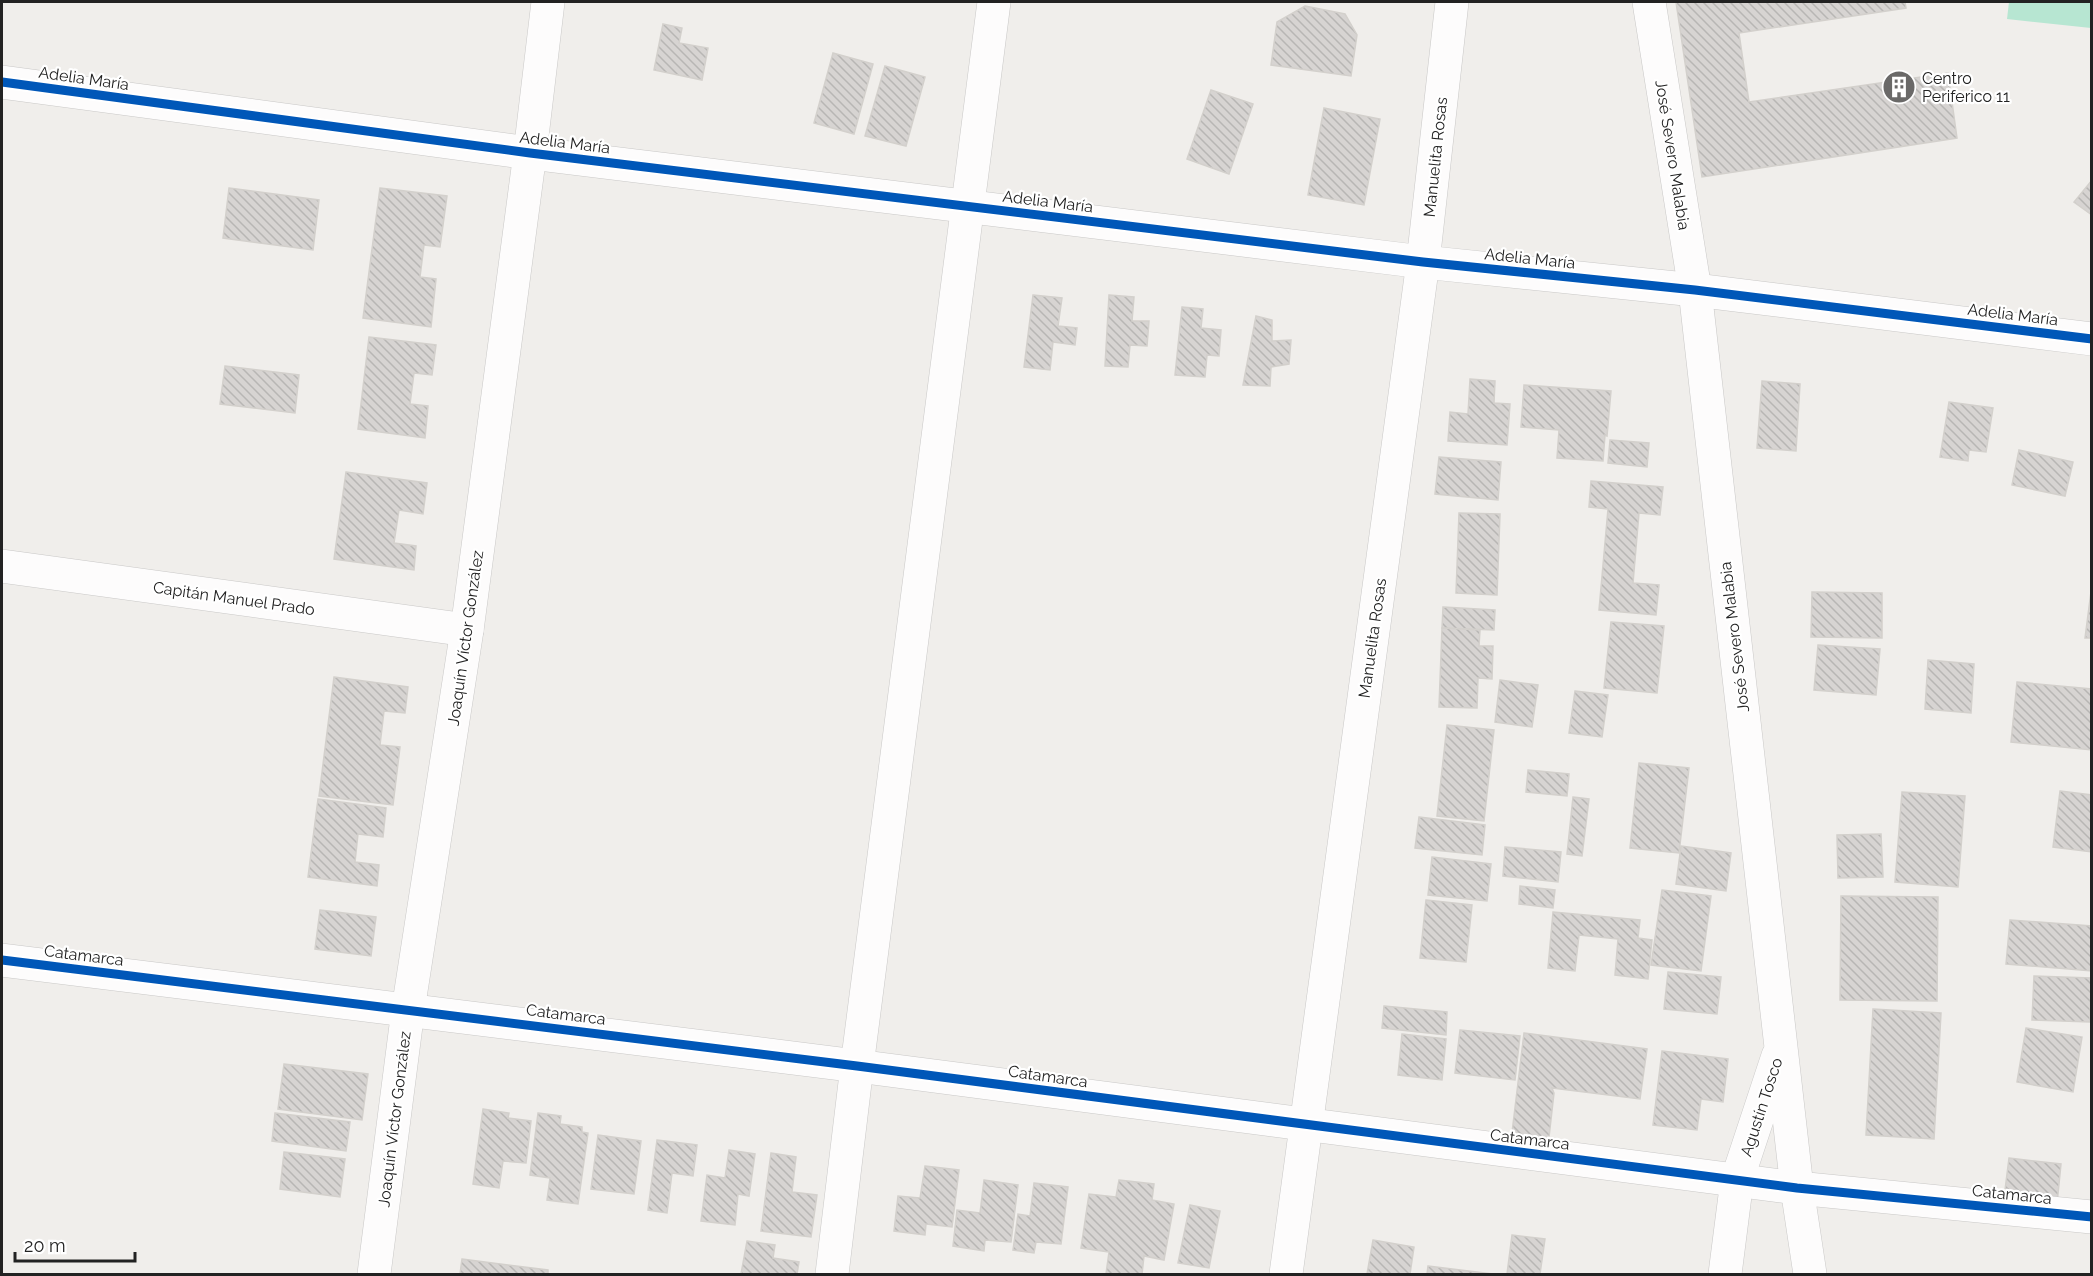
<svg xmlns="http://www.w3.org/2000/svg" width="2093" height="1276" font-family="Raleway,sans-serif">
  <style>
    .pitch { fill: #b7e6d2 }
    .building { fill: url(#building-back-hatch); stroke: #d3d0cc; stroke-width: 1.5 }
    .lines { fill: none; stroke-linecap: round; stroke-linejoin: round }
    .street-casing { stroke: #c9c8c7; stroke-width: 34 }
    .street { stroke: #fdfcfc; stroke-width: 33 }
    .cycleway-casing { stroke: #fff; stroke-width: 13 }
    .cycleway { stroke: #0057b8; stroke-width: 9 }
    .labels { text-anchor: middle; stroke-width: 4.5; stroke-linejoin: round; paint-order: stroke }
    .street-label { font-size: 16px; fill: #222; stroke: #fff }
    .poi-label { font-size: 16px; fill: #222; stroke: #fff; text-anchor: start }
  </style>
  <defs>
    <pattern id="building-back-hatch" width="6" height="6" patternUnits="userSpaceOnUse" patternTransform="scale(1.5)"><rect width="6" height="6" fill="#d7d4d2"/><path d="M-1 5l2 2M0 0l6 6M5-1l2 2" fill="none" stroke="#b8b6b4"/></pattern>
  </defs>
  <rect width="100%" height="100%" fill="#f0eeeb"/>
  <polygon class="pitch" points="2009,2 2091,2 2091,28 2007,19"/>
  <g class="building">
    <polygon points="1676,2 1905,2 1906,8 1739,33 1749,102 1948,73 1957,138 1702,177"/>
    <polygon points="1305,6 1345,14 1357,35 1351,76 1271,65 1277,22"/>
    <polygon points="663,24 682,28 679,43 708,48 702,80 654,70"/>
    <polygon points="833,53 873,64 854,134 814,123"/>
    <polygon points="885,66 925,77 906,146 865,136"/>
    <polygon points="1211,90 1253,104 1229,174 1187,159"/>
    <polygon points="1324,108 1380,119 1364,205 1308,195"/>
    <polygon points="2092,180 2092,215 2074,202"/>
    <polygon points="229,188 319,200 313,250 223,238"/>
    <polygon points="380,188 447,196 440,247 424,245 420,277 436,279 431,327 363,318"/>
    <polygon points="1033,295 1062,298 1058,326 1077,328 1075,345 1053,342 1050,370 1024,367"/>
    <polygon points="1109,295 1134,297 1132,321 1149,321 1147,346 1130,345 1128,367 1105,366"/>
    <polygon points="1182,307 1203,309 1201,328 1221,330 1219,356 1207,355 1205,377 1175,375"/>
    <polygon points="1256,316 1272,320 1272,341 1291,340 1289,364 1271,367 1270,386 1243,385"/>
    <polygon points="369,337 436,345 432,375 414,373 410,404 428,406 425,438 358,429"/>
    <polygon points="225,366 299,375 295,413 220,404"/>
    <polygon points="1470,379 1495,381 1494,403 1510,404 1507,445 1448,441 1450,412 1468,414"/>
    <polygon points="1762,381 1800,384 1796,451 1757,448"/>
    <polygon points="1524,385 1611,391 1607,436 1605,435 1603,461 1557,458 1559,430 1521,427"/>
    <polygon points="1949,402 1993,408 1986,452 1969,450 1968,461 1940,457"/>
    <polygon points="1610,440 1649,443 1647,467 1608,463"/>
    <polygon points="2019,450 2073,462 2065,496 2012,485"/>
    <polygon points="1439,457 1501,462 1498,500 1435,494"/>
    <polygon points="346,472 427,483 423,514 399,510 394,543 416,546 414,570 334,559"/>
    <polygon points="1591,481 1663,487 1660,515 1639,513 1633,583 1659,585 1656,615 1599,610 1608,509 1589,507"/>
    <polygon points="1459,513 1500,514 1497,595 1456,593"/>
    <polygon points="2092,584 2092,638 2085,638"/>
    <polygon points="1812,592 1882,593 1882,638 1811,637"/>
    <polygon points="1443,607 1495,610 1494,630 1442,628"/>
    <polygon points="1611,622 1664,626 1657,693 1604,688"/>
    <polygon points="1442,628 1480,630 1479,646 1493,646 1492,679 1478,678 1477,708 1439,707"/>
    <polygon points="1818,645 1880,649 1876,695 1814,690"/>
    <polygon points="1928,660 1974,664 1971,713 1925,709"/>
    <polygon points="334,677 408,687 405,713 384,711 380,745 400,747 393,805 319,796"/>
    <polygon points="1500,680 1538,685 1532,727 1495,722"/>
    <polygon points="2017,682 2092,689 2092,750 2011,742"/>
    <polygon points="1575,691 1608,695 1602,737 1569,733"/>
    <polygon points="1447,725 1494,730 1484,821 1437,816"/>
    <polygon points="1639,763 1689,768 1679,853 1630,848"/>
    <polygon points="1528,770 1569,774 1567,796 1526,792"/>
    <polygon points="2060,791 2092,795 2092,852 2053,847"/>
    <polygon points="1902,792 1965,796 1958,887 1895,882"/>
    <polygon points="1573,797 1589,799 1582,856 1567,854"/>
    <polygon points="318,799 386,808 383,837 358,834 355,862 379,865 377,886 308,877"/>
    <polygon points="1419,817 1485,825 1482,855 1415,848"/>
    <polygon points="1881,834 1883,877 1838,878 1837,835"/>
    <polygon points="1681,846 1731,853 1726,891 1676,884"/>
    <polygon points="1505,847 1561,852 1558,882 1503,876"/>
    <polygon points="1432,857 1491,864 1487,901 1428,895"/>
    <polygon points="1520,886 1555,890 1553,908 1519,904"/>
    <polygon points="1662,890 1711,896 1701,971 1651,965"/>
    <polygon points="1841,896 1938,897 1937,1001 1840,1000"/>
    <polygon points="1426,900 1472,905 1466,962 1420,958"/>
    <polygon points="320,910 376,917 371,956 315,949"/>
    <polygon points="1553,912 1640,920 1638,938 1652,940 1648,979 1615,975 1618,939 1579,935 1575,971 1548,968"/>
    <polygon points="2010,920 2092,926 2092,971 2006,964"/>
    <polygon points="1668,972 1721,977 1717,1014 1664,1009"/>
    <polygon points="2034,976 2091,978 2090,1022 2032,1020"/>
    <polygon points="1384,1006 1447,1012 1446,1035 1382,1028"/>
    <polygon points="1873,1009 1941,1013 1934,1139 1866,1135"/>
    <polygon points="2026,1028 2082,1037 2073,1092 2017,1082"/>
    <polygon points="1460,1030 1520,1036 1515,1080 1455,1073"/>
    <polygon points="1524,1033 1647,1049 1640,1099 1552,1088 1554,1093 1548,1146 1511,1141"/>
    <polygon points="1402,1034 1446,1039 1442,1080 1398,1075"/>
    <polygon points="1662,1051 1728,1059 1723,1102 1701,1099 1697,1130 1653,1125"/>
    <polygon points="284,1064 368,1074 362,1120 278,1109"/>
    <polygon points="483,1109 509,1113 508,1118 531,1121 526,1163 503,1161 499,1188 473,1184"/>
    <polygon points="275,1113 350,1122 346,1151 272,1141"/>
    <polygon points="538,1113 561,1116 560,1124 582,1127 582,1132 588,1133 578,1204 547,1200 550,1178 530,1175"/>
    <polygon points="598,1135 641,1141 634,1194 591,1189"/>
    <polygon points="657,1140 697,1145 693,1176 672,1173 667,1213 648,1210"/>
    <polygon points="729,1150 755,1154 749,1196 738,1194 735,1225 701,1221 707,1175 725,1178"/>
    <polygon points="284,1152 345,1159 340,1197 280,1189"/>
    <polygon points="771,1153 796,1157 792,1192 817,1195 811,1237 761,1231"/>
    <polygon points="2009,1158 2061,1164 2057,1204 2004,1198"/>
    <polygon points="925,1166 959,1170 952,1227 926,1224 925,1235 894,1231 898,1196 920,1198"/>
    <polygon points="984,1180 1018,1185 1011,1242 985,1240 984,1251 953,1246 957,1210 980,1213"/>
    <polygon points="1119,1180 1154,1184 1152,1200 1174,1204 1164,1260 1144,1256 1142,1274 1106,1274 1109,1252 1081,1248 1089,1194 1116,1197"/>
    <polygon points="1034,1183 1068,1187 1061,1244 1036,1242 1034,1253 1013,1250 1018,1214 1030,1216"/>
    <polygon points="1190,1205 1220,1211 1209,1268 1178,1263"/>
    <polygon points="1512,1235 1545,1239 1540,1274 1507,1274"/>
    <polygon points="1373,1240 1414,1247 1410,1274 1367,1274"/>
    <polygon points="747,1241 775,1245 773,1258 799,1262 797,1274 741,1274"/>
    <polygon points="462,1259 548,1270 548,1274 460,1274"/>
    <polygon points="1428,1266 1493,1274 1427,1274"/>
  </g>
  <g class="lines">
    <g class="street-casing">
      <g id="street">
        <polyline points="1649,2 1695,290 1797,1188 1810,1274"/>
        <polyline points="2,82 530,153 1423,262 1695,290 2092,339"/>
        <polyline points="2,566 467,630"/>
        <polyline points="2,960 857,1066 1797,1188 2092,1217"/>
        <polyline points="374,1274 408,1010 467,630 530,153 548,2"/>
        <polyline points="832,1274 857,1066 994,2"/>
        <polyline points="1286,1274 1423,262 1452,2"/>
        <polyline points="1725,1274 1737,1180 1778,1056"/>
      </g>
    </g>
    <use href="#street" class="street"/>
    <g class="cycleway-casing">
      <g id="cycleway">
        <polyline points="2,82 530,153 1423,262 1695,290 2092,339"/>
        <polyline points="2,960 857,1066 1797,1188 2092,1217"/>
      </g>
    </g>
    <use href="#cycleway" class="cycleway"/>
  </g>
  <defs>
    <g id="building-disc" transform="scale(1.725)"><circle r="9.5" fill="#6a6968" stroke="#fff"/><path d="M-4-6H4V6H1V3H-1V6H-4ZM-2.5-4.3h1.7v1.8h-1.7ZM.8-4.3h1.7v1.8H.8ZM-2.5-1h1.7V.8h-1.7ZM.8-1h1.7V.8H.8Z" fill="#fff"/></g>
  </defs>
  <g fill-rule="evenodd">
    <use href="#building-disc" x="1899" y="87"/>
  </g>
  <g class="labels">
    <g class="street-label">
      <text transform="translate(84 78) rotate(8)" y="6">Adelia María</text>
      <text transform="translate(565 142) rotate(7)" y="6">Adelia María</text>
      <text transform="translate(1673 155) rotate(81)" y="6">José Severo Malabia</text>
      <text transform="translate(1435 157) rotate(-84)" y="6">Manuelita Rosas</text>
      <text transform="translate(1048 201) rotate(7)" y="6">Adelia María</text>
      <text transform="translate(1530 258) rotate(6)" y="6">Adelia María</text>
      <text transform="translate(2013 314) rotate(7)" y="6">Adelia María</text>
      <text transform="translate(234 598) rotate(8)" y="6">Capitán Manuel Prado</text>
      <text transform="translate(1734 637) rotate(-97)" y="6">José Severo Malabia</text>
      <text transform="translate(465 638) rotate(-82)" y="6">Joaquín Víctor González</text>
      <text transform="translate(1372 638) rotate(-82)" y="6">Manuelita Rosas</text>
      <text transform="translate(84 955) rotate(7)" y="6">Catamarca</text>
      <text transform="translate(566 1014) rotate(7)" y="6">Catamarca</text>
      <text transform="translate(1048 1076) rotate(8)" y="6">Catamarca</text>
      <text transform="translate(1761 1107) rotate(-72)" y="6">Agustín Tosco</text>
      <text transform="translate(394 1119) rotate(-83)" y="6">Joaquín Víctor González</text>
      <text transform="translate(1530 1139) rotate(7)" y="6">Catamarca</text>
      <text transform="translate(2012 1194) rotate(6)" y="6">Catamarca</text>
    </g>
    <g class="poi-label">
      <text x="1922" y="84">Centro<tspan x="1922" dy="18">Periferico 11</tspan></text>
    </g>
  </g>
  <rect width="2093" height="1276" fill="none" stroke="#222222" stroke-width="6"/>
  <path d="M15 1252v9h120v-9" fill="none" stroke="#222222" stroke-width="3"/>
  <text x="24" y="1252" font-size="18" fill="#222222" stroke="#ffffff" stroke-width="4.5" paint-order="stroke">20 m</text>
</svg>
